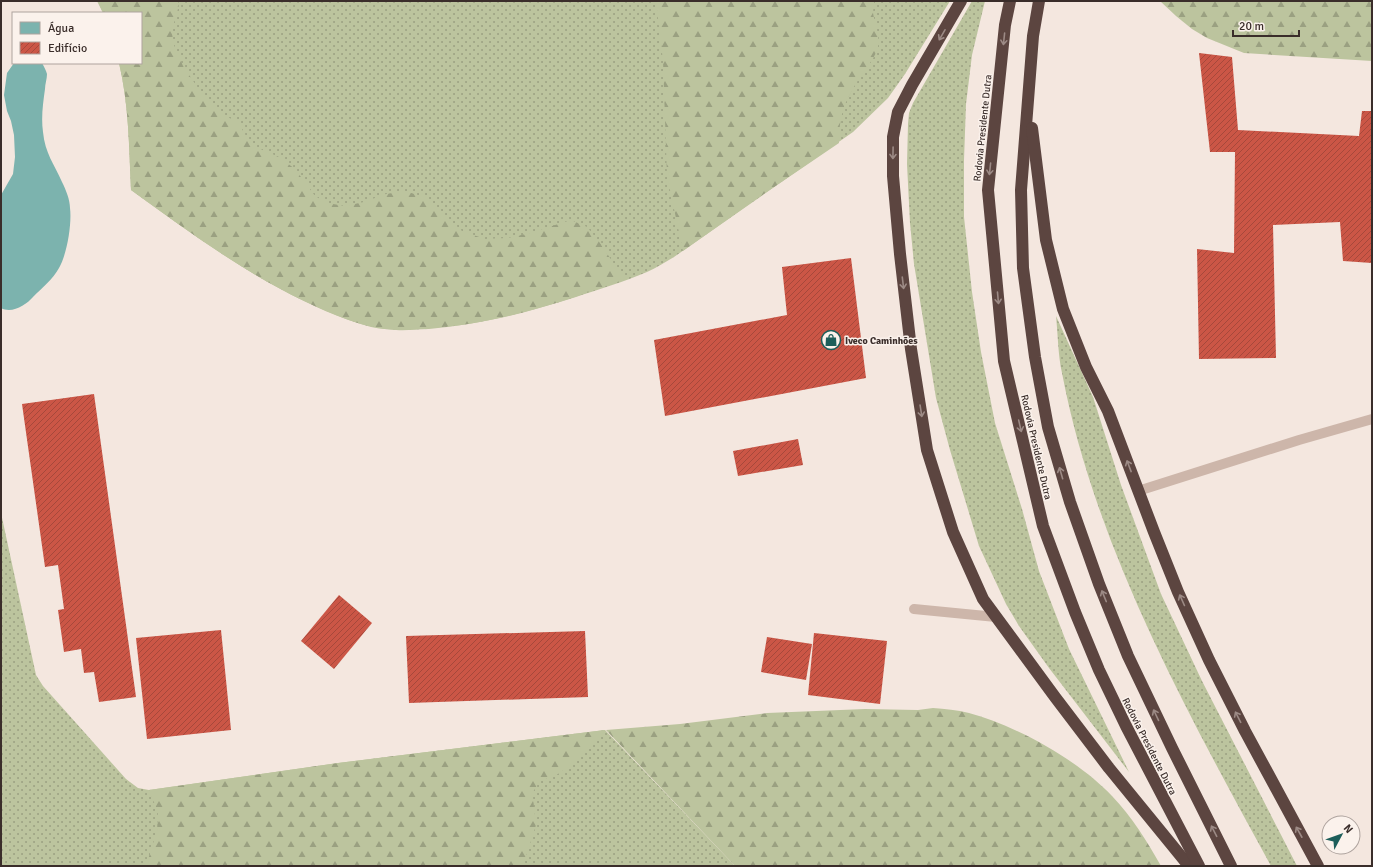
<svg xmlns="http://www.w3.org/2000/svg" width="1373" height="867" font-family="Signika,sans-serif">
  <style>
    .grass { fill: url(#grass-dots) }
    .forest { fill: url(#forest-firs) }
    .water { fill: #7cb3ae }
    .building { fill: url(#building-hatch) }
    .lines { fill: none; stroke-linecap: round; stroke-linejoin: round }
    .service { stroke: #cdb6aa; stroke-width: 10 }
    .motorway { stroke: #5c4540; stroke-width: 12 }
    .oneway { stroke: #9c8a85 }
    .labels { text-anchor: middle; stroke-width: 3; stroke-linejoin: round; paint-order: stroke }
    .street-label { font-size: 10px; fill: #3a2d2a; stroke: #fbf2ec }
    .poi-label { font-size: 10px; font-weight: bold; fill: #3a2d2a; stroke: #fbf2ec; text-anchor: start }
  </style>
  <defs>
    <pattern id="grass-dots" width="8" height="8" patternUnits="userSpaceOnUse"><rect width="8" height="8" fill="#bcc49e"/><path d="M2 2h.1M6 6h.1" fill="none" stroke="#9aa081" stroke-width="1.8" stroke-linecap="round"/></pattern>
    <pattern id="forest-firs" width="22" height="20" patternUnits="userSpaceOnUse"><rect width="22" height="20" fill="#bcc49e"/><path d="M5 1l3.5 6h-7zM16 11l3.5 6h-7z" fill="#9aa081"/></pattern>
    <pattern id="building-hatch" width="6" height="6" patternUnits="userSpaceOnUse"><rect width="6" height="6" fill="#cb5646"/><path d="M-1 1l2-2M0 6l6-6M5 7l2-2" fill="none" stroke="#a6483b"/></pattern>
  </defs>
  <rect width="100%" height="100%" fill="#f4e7df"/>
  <g class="grass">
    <path d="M98,1H950L905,74L888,98L853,132L674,257C665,262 656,268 647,272C624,282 599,289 576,297C528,312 479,325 429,329C409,330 391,331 371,327C348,321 326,311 304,301C242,271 186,230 131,190C129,147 129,105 119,63H141V13H103Z"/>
    <polygon points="972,1 985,1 972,55 966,104 964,160 964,217 972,292 981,352 995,423 1022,509 1039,571 1069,649 1129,772 1049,668 1019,626 1006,604 979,546 950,450 936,398 914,264 910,223 907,164 908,124 909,113 913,103"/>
    <path d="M1056,316L1093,397L1121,485L1161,594L1202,681L1297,866H1271C1187,712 1095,547 1062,373C1058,355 1058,335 1056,316Z"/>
    <polygon points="1,513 36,675 43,686 126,779 138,788 149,790 338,763 605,730 735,866 1,866"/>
  </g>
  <g class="forest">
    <path d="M97,1H178L179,5L172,30L173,43L183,66L204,97L223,115L238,122L247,138L258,148L279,157L295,169L315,196L327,203L345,206L364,202L386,194L405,191L424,197L462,231L485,239L508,238L530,233L571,220L587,227L600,243L614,264L628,278C564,302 498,324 429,328C418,329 407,331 396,330C363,328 333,315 304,301C242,271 186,230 131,190C129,147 129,105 119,63H141V13H103Z"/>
    <path d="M656,1H874C874,5 873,9 873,13C875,25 880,35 878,47C875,58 868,65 862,74C846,98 839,113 839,143L755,200L683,251L667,176L663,61Z"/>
    <polygon points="1160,1 1372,1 1372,61 1244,53 1207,38 1192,29 1176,16"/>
    <path d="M933,708C945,709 957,710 969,713C1017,726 1078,760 1112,796C1132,817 1147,841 1161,866H735L606,730L680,724L767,713L865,709L918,710Z"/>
    <polygon points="605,730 580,756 560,773 539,782 533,792 533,798 536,825 523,866 146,866 157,831 158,812 149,790 338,763"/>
  </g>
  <path class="water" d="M14,63H42C44,67 46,70 47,74C47,79 45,84 45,89C43,103 41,118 43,132C45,153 54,164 62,182C66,190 70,200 70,208C72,224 67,254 59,268C53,279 42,288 33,297C26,305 12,314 1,308V195L13,174L15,157L14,135L11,121L7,111L4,95L7,73Z"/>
  <g class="building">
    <polygon points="1199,53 1232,57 1238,130 1359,136 1362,111 1372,111 1372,263 1343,261 1340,222 1273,225 1276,358 1199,359 1197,249 1234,253 1235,152 1210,152"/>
    <polygon points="851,258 866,378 665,416 654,340 787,315 782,267"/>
    <polygon points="94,394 136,697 99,702 94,672 84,673 81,649 64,652 58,610 64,609 58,565 45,567 22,404"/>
    <polygon points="798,439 803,465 738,476 733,451"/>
    <polygon points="339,595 372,623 334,669 301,641"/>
    <polygon points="221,630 231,730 147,739 136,638"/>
    <polygon points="585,631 588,697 409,703 406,636"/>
    <polygon points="814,633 887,641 880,704 808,695"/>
    <polygon points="767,637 812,644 806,680 761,672"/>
  </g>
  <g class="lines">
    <g class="service">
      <polyline points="1138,491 1299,440 1372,419"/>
      <polyline points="914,609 996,617"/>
    </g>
    <g class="motorway">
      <polyline points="961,1 912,85 898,112 893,137 893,176 900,254 911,349 927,450 953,532 983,599 1055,697 1109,768 1189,866"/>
      <polyline points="1010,1 1005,25 988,190 1004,361 1043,526 1075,612 1099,670 1126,726 1199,866"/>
      <polyline points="1039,1 1033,36 1021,190 1023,268 1035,357 1048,427 1070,502 1099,584 1128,656 1172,748 1231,866"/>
      <polyline points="1032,128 1046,240 1063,309 1086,367 1108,411 1154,532 1178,592 1209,660 1245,731 1318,866"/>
    </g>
  </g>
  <defs><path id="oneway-shaft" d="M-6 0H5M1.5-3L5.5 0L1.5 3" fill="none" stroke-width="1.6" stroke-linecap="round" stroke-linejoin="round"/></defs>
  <g class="oneway">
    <use href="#oneway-shaft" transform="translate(942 35) rotate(120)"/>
    <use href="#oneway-shaft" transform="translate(1004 39) rotate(96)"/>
    <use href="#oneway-shaft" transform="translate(893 153) rotate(91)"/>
    <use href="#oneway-shaft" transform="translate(990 169) rotate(96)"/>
    <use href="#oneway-shaft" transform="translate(903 283) rotate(83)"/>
    <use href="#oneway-shaft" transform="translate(998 298) rotate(85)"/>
    <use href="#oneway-shaft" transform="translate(921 411) rotate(81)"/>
    <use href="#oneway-shaft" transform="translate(1020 426) rotate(77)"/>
    <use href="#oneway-shaft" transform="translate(1129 466) rotate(-111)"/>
    <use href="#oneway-shaft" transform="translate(1061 473) rotate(-106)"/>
    <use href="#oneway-shaft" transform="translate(1104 596) rotate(-112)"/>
    <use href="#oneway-shaft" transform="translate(1182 600) rotate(-114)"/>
    <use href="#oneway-shaft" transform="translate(1156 715) rotate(-115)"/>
    <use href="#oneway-shaft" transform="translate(1238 717) rotate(-117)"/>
    <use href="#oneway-shaft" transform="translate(1214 831) rotate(-117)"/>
    <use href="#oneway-shaft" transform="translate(1299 832) rotate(-119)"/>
  </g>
  <defs>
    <g id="shop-ring" transform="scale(1)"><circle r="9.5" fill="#fbf2ec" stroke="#1d5e5a" stroke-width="1.5"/><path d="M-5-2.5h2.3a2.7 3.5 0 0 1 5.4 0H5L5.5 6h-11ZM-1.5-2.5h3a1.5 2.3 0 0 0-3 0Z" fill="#1d5e5a"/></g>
  </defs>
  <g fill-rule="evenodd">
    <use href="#shop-ring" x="831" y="340"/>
  </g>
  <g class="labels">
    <g class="street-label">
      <text transform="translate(982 128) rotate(-84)" y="4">Rodovia Presidente Dutra</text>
      <text transform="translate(1037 447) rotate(77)" y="4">Rodovia Presidente Dutra</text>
      <text transform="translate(1150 746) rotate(63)" y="4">Rodovia Presidente Dutra</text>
    </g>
    <g class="poi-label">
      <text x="845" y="344">Iveco Caminhões</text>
    </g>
  </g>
  <rect width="1373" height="867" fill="none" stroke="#3a2d2a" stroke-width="4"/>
  <rect x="12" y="12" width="130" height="52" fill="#fbf2ec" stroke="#aea39e"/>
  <rect x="20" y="22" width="20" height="12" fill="#7cb3ae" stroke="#aea39e"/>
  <text x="48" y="32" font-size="12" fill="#3a2d2a">Água</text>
  <rect x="20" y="42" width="20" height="12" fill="url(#building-hatch)" stroke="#aea39e"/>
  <text x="48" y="52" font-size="12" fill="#3a2d2a">Edifício</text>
  <g transform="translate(1341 835) rotate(49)"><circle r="19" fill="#fbf2ec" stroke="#aea39e"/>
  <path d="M0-3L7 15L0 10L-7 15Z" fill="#1d5e5a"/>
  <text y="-6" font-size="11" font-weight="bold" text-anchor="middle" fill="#3a2d2a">N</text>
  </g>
  <path d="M1233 30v6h66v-6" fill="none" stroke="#3a2d2a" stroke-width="2"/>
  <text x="1239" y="30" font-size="12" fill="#3a2d2a" stroke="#fbf2ec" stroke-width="3" paint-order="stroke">20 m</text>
</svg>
